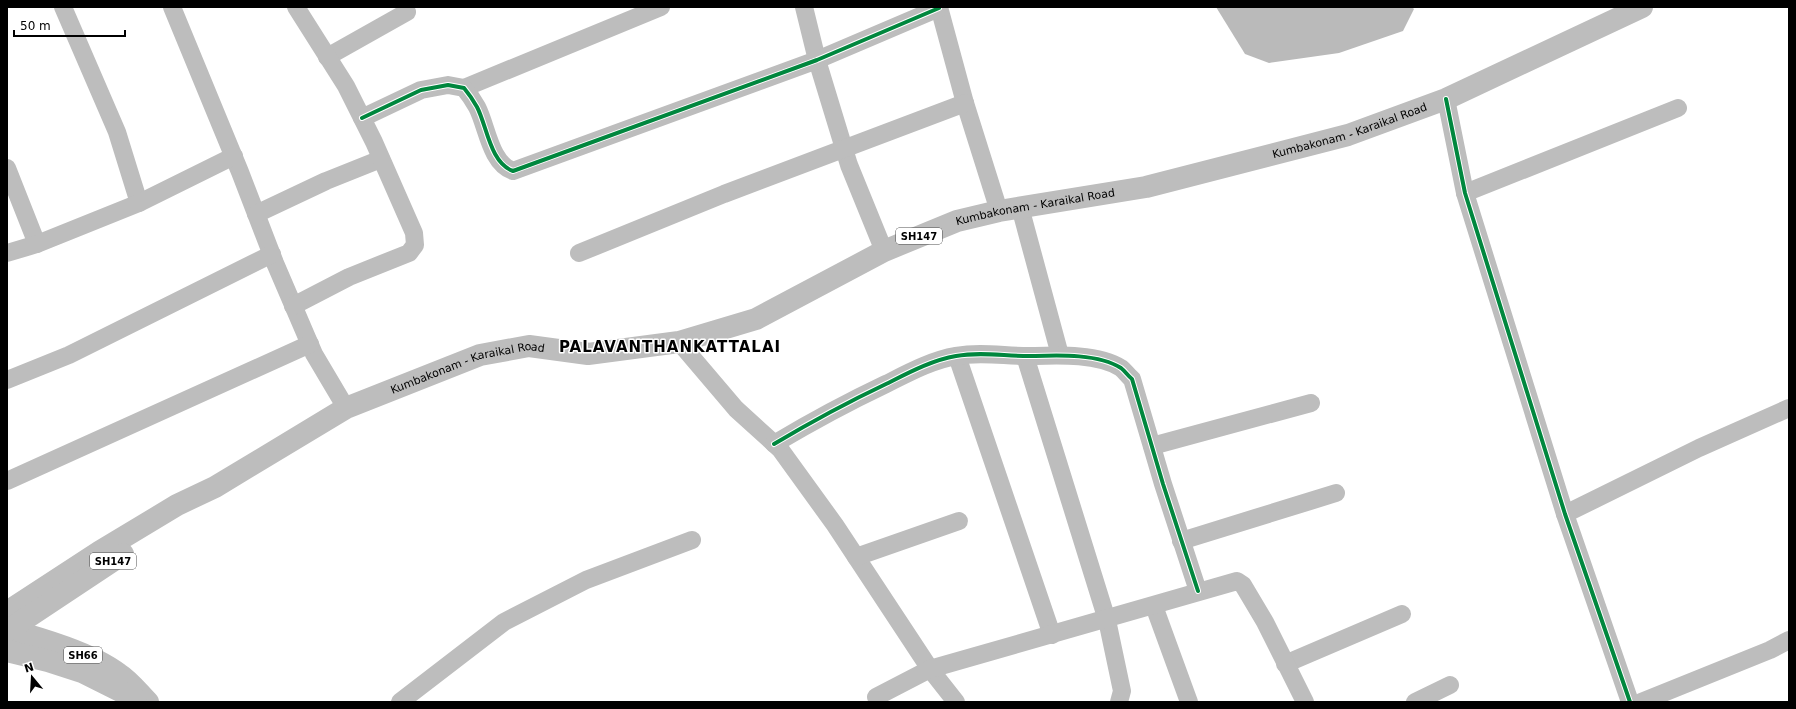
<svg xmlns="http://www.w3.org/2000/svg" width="1796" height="709" font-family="'DejaVu Sans',sans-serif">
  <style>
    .water { fill: #bababa }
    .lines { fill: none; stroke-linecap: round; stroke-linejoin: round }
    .minor { stroke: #bdbdbd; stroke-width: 18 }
    .major { stroke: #bdbdbd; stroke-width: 22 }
    .cycleway-casing { stroke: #fff; stroke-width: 6 }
    .cycleway { stroke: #00873e; stroke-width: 4 }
    .labels { text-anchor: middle; stroke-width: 3; stroke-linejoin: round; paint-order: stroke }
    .shield { fill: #fff; stroke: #4c4c4c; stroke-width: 1 }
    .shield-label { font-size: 10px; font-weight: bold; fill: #000 }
    .street-label { font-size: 11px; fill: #000; stroke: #fff }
    .district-label { font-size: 15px; font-weight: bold; letter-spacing: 1px; fill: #000; stroke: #fff }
  </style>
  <rect width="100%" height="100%" fill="#fff"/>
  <polygon class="water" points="1216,7 1412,7 1414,9 1403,31 1339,53 1269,63 1245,54"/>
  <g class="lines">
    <g class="minor">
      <polyline points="63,7 117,132 139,203"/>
      <polyline points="172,7 240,172 275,263 314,354 346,408"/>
      <polyline points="804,7 817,60 849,165 884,251"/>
      <polyline points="939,7 965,103 999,211"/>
      <polyline points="327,57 407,12"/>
      <polyline points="464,88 661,7"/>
      <polyline points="1446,99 1465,193 1565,514 1630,702"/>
      <path d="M362,118L421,90L448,85L464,88C469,94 473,100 477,107C487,126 490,163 513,171L817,60L939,8"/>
      <polyline points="7,168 37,244"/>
      <polyline points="1465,193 1678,108"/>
      <polyline points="1020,207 1060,355"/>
      <polyline points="256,214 326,181 381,159"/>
      <polyline points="7,253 37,244 139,203 234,156"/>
      <polyline points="579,253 724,194 965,103"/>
      <polyline points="293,306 349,277 409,253 415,245 414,233 374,142 346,86 296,7"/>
      <polyline points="679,342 736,409 780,449 835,525 930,669 956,702"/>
      <polyline points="957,356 1052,635"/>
      <polyline points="1025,356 1107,620 1122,691 1119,702"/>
      <polyline points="7,380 69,355 272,254"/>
      <path d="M774,444C811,422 848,402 886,384C908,373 932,360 956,356C983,351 1008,357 1035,356C1060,355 1099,354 1121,368C1125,371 1128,376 1132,379L1163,484L1198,591"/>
      <polyline points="1152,446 1311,403"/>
      <polyline points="7,481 310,344"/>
      <polyline points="1565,514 1699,448 1789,408"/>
      <polyline points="1181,541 1336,493"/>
      <polyline points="856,557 959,521"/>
      <polyline points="1154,606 1189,702"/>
      <polyline points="1285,664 1402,614"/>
      <polyline points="876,697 930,669 1237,581 1243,585 1265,622 1305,702"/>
      <polyline points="400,702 504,622 586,580 692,540"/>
      <polyline points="1415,702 1450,685"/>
      <polyline points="1641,702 1770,650 1789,640"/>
    </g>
    <g class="major">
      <path id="s1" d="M7,612L99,552L177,505L215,487L346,408L480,355L529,346L588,354L679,342L756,319L884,251L957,221L999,211L1146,187L1348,135L1446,99L1642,7"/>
      <path d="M7,629C40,638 92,653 119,674C130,681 139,693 148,702"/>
      <polyline points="7,631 123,554"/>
      <polyline points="7,651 48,661 82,672 136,699"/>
    </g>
    <g class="cycleway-casing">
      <g id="cycleway">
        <polyline points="1446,99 1465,193 1565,514 1630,702"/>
        <path d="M362,118L421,90L448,85L464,88C469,94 473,100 477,107C487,126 490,163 513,171L817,60L939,8"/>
        <path d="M774,444C811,422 848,402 886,384C908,373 932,360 956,356C983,351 1008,357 1035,356C1060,355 1099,354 1121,368C1125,371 1128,376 1132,379L1163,484L1198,591"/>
      </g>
    </g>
    <use href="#cycleway" class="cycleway"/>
  </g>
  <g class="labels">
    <g class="shield">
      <rect x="896" y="228" width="46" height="16" rx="3"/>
      <rect x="90" y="553" width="46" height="16" rx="3"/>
      <rect x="64" y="647" width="38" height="16" rx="3"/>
    </g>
    <g class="shield-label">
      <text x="919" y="240">SH147</text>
      <text x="113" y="565">SH147</text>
      <text x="83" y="659">SH66</text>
    </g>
    <g class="street-label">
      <text dy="4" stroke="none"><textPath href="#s1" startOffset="1449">Kumbakonam - Karaikal Road</textPath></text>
      <text dy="4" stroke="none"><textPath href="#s1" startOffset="1125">Kumbakonam - Karaikal Road</textPath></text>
      <text dy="4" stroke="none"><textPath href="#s1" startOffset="525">Kumbakonam - Karaikal Road</textPath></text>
    </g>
    <g class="district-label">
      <text x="670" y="352">PALAVANTHANKATTALAI</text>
    </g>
  </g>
  <rect width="1796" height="709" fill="none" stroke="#000000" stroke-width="16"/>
  <g transform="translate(32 677) rotate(342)" stroke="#ffffff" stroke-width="3" paint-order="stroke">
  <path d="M0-3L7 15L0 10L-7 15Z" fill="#000000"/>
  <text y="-6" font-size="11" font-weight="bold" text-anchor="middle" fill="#000000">N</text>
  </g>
  <path d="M14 30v6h111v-6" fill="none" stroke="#000000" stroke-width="2"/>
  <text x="20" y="30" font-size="12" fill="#000000" stroke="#ffffff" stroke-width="3" paint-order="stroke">50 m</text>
</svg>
